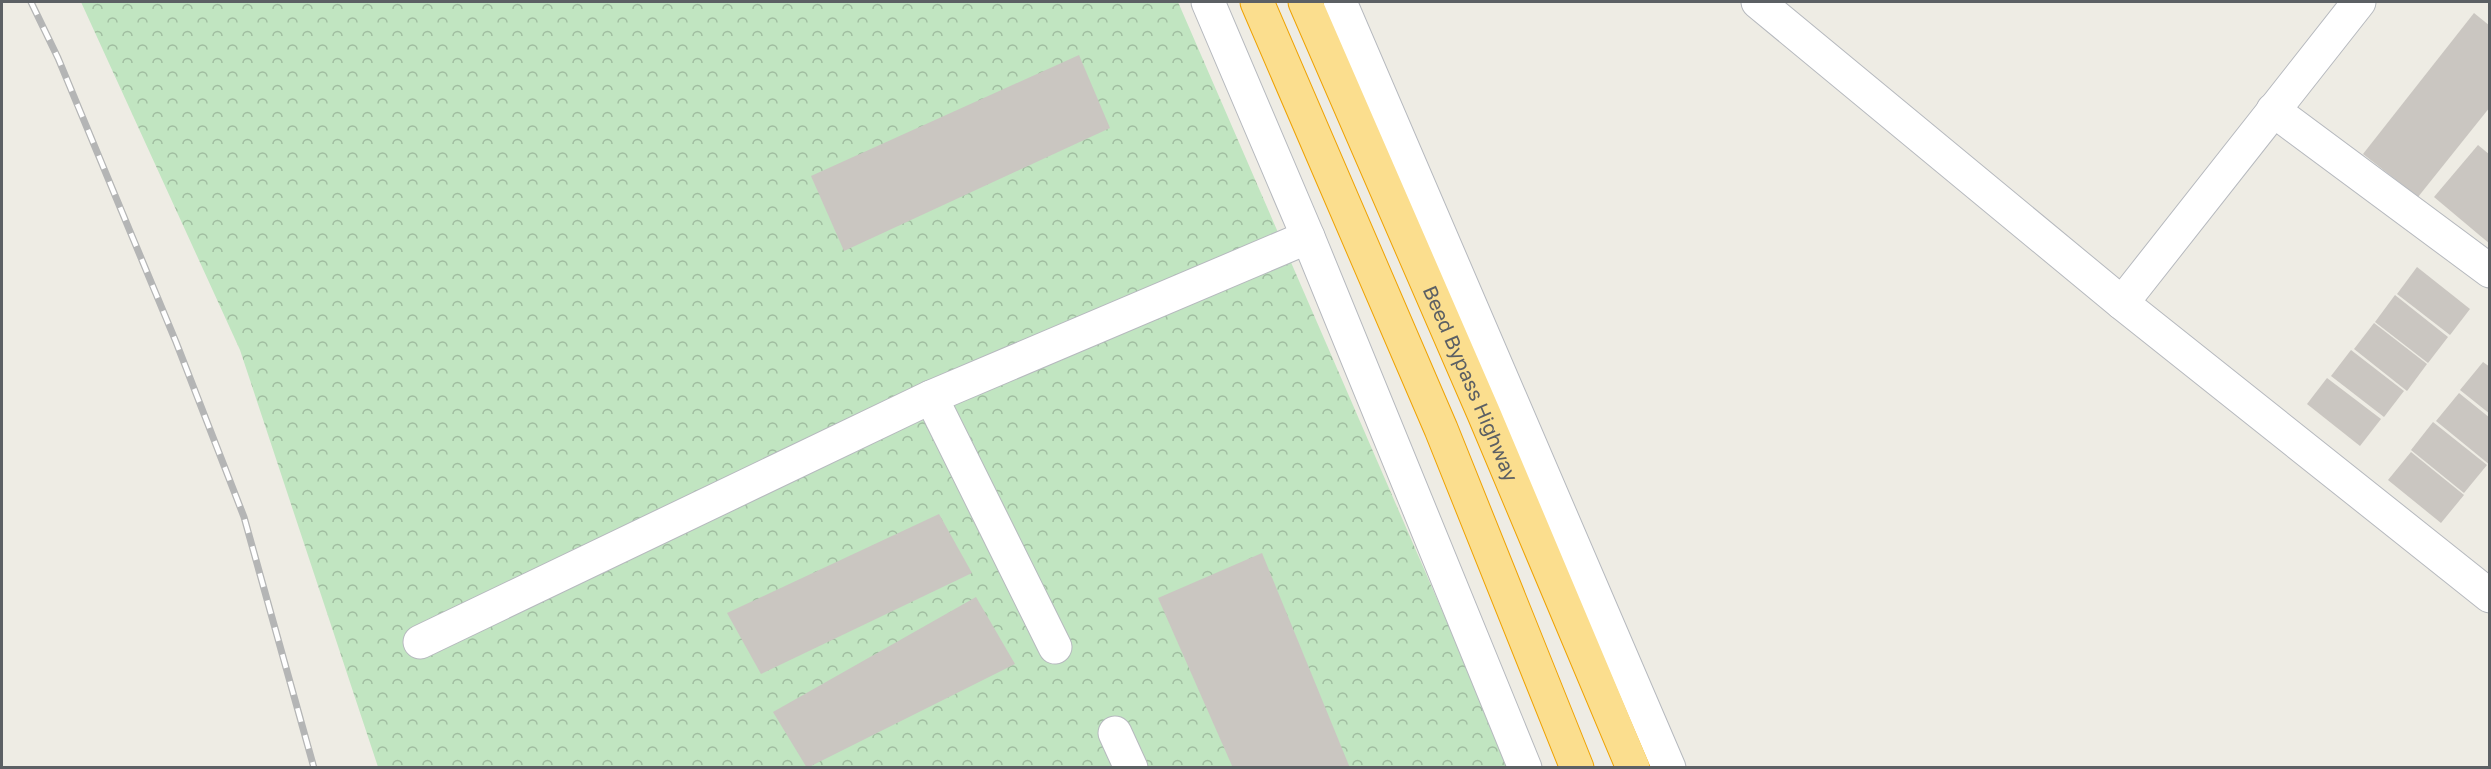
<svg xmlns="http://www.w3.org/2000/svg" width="2491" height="769" font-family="'Golos Text',sans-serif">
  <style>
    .park { fill: url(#park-crowns) }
    .building { fill: #cac6c1 }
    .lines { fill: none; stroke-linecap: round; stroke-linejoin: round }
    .minor-casing { stroke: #b6b9be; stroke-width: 35 }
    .highway-casing { stroke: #eea204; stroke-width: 35 }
    .minor { stroke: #fff; stroke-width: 33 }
    .highway { stroke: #fbde8e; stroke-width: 33 }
    .rail-casing { stroke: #b4b5b5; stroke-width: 7 }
    .rail { stroke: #fff; stroke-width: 4.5; stroke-dasharray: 14; stroke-linecap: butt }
    .labels { text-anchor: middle; stroke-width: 4.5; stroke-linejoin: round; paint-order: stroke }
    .street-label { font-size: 20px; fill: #5c6064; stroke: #fff }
  </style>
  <defs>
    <pattern id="park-crowns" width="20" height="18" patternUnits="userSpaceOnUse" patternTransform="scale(1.5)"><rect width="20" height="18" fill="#c1e5c1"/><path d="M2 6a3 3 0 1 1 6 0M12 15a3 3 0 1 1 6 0" fill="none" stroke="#a0bda0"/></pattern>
  </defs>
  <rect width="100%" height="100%" fill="#eeece4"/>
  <polygon class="park" points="81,2 1178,2 1510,767 378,767 240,350"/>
  <g class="building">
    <polygon points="2474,13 2490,26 2490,107 2418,197 2363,154"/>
    <polygon points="1079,55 1110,128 844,251 811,176"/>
    <polygon points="2478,145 2490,155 2490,244 2434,197"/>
    <polygon points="2417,267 2470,309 2450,335 2397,294"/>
    <polygon points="2395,295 2448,337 2428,363 2375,322"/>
    <polygon points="2374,323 2427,364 2407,391 2354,349"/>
    <polygon points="2351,350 2404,391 2384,417 2331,376"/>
    <polygon points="2483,362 2490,367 2490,414 2460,390"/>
    <polygon points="2327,378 2381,419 2360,446 2307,404"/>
    <polygon points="2459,393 2490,418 2490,465 2436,421"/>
    <polygon points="2433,422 2487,465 2464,493 2411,450"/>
    <polygon points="2411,452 2464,495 2441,523 2388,480"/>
    <polygon points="939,514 972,573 761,674 727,613"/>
    <polygon points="1262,553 1350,768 1233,768 1158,598"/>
    <polygon points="976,597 1015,664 807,768 773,712"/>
  </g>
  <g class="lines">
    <g class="minor-casing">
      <g id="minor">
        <polyline points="1208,2 1308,237 1525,768"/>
        <polyline points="1340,2 1669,768"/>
        <polyline points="1758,2 2122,303 2490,596"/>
        <polyline points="2273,110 2490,271"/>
        <polyline points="2122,303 2359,2"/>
        <polyline points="931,397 1055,647"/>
        <polyline points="420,642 931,397 1308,237"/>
        <polyline points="1115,733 1131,768"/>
      </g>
    </g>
    <g class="highway-casing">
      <g id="highway">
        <polyline points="1257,2 1441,429 1577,768"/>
        <path id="s1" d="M1305,2L1484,414L1633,768"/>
      </g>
    </g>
    <use href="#minor" class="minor"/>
    <use href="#highway" class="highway"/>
    <g class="rail-casing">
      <polyline id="rail" points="31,2 58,58 176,342 244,517 314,768"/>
    </g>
    <use href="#rail" class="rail"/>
  </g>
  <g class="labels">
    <g class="street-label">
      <text dy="7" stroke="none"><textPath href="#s1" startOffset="416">Beed Bypass Highway</textPath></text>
    </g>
  </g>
  <rect width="2491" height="769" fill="none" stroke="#5c6064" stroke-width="6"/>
</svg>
